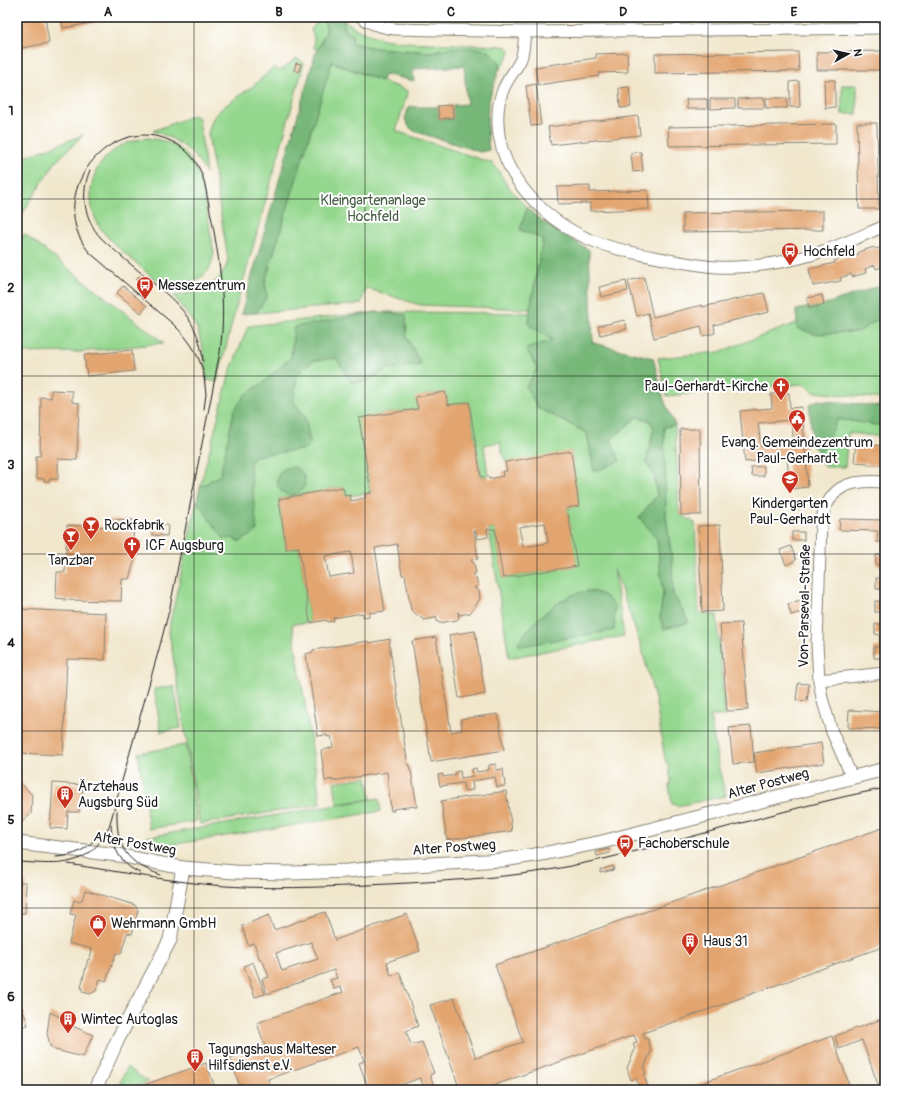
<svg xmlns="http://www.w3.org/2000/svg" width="902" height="1107" font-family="Pangolin,sans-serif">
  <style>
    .green { fill: #94d78e; stroke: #587a55 }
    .forest { fill: #77b879; stroke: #4a6a4a }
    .building { fill: #e3a570; fill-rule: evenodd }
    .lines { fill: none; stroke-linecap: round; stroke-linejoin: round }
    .minor-casing { stroke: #868274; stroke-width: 13 }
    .tertiary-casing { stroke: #868274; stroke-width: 15 }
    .minor { stroke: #fff; stroke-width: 11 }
    .tertiary { stroke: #fff; stroke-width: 13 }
    .tram { stroke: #1c1c1c; stroke-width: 1 }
    .grid { fill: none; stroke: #1c1c1c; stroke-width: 1; stroke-opacity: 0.55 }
    .labels { text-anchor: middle; stroke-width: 4; stroke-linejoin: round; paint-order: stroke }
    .park-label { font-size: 14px; fill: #465d44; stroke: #fff }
    .poi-label { font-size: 14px; fill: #1c1c1c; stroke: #fff; text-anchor: start }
    .street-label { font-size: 14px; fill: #1c1c1c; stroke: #fff }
    .neatline { fill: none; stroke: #1c1c1c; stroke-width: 1.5 }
    .grid-label { font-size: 13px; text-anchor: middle; font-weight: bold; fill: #1c1c1c }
  </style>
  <rect width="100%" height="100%" fill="#fff"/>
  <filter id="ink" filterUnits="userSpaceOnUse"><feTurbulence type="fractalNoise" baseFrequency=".025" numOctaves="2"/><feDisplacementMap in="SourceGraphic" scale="8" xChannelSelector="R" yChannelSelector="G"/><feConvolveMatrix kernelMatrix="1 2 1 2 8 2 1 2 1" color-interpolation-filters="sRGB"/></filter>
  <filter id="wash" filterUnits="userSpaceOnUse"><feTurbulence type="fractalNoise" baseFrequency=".012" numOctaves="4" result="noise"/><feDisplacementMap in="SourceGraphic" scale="16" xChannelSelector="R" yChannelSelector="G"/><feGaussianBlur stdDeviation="0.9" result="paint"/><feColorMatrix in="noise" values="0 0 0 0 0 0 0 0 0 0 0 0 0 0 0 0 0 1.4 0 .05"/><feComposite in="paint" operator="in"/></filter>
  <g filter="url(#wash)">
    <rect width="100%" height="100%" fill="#f1e7cd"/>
    <g class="green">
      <polygon points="320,17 323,17 327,30 317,50 314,48 314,37 311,30"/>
      <polygon points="344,20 358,30 383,39 404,42 502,46 507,47 510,50 509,55 500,70 500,62 448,48 431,52 375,48 352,43 344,30"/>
      <path d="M297,58L304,63L237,304L217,382L207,380L204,353L197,328L174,296C199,292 220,288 228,260L208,133L213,118L222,108L253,86L274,67L280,71Z"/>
      <polygon points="331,62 408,91 396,131 492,163 496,167 507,185 527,208 520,230 543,239 530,309 420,305 366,288 361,304 256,313 267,297 265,282"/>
      <rect x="842" y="85" width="15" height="29"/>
      <path d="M194,115L199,119L206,173C192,149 179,140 153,131Z"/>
      <polygon points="83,135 55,163 28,204 23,214 17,211 17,160"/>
      <path d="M148,138C191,143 199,168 206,207C209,222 211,238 214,253C212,261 211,270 204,275C194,283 175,286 163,283C153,280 144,269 136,263C112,242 89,227 91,191C92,182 94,173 99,166C113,147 126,141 148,138Z"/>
      <polygon points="24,234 164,343 79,352 17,353 17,252"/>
      <polygon points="885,294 885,399 814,392 803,384 707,392 667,396 658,358 719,352 794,324"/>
      <polygon points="377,312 530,313 529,325 552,340 537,368 538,408 587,433 594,471 611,439 637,417 649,420 654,428 646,462 654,475 657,496 639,517 657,539 663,592 660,618 664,629 689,622 673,595 672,560 666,516 664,427 675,425 679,514 695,523 699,613 717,615 725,716 710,716 719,769 726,796 677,806 672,804 669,786 671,780 668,765 665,760 656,703 642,649 614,569 624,636 509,658 489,529 495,529 503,578 576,566 567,508 579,506 571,452 506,463 505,458 503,457 500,442 484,445 488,476 481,477 469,402 448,405 445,392 416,397 418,409 360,418 371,493 345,496 343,487 279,499 286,548 299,547 310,623 292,624 321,804 200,824 169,632 170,623 200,487 230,372 248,326"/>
      <polygon points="838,419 885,426 885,437 848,433 845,467 825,467 817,459"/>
      <polygon points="174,686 181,728 161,732 154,689"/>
      <polygon points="186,745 197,821 149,829 138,753"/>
      <polygon points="367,777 371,799 337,804 334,782"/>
      <polygon points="379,798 381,811 352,816 170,845 149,845 147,837"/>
      <polygon points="127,1067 148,1082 130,1089 130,1090 117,1090"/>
    </g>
    <g class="forest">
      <path d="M323,17H342L344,20V30L353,34L352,43L375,48L431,52L448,48H475L487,50L493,55L500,62C499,75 492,88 489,101C486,118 487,133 489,150L480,152L414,131L409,127L405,119L409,106L415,107H438L439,119L453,118V105L467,104L464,66L413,69L414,81L384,74L382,81L332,62L265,282L267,297L256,313L241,314L315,55L327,30Z"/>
      <polygon points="527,208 543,222 589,250 593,343 653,358 664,400 675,425 664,427 666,516 672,560 673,594 689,622 664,629 660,618 663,592 657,539 639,517 657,496 654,475 646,462 654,428 649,420 637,417 611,439 620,461 594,472 587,433 538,408 526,387 537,368 526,349 552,340 529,325 530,309 543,239 520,230"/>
      <polygon points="885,284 885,315 858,332 814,334 797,328 796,310 826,304"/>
      <polygon points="377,312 406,315 407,337 421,365 388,369 367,381 352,383 336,358 312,361 297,376 293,401 305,416 310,442 307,449 254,456 250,465 257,531 240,542 232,538 224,539 197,502 200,487 220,475 234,411 245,395 265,381 291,357 294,327"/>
      <polygon points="818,400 885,407 885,426 838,419 820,454 813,446 809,405"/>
      <circle cx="291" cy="481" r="14"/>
      <path d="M587,591C602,592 606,596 615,607L614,630L521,646L518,644C527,626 554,603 572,595C577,593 582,592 587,591Z"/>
    </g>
    <g id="blocks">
      <g class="building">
        <polygon points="17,17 45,17 49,43 17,49"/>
        <polygon points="61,17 121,17 121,18 63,28"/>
        <polygon points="885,51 885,70 817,70 817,52"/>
        <polygon points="798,52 799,71 655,73 655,54"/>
        <polygon points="627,53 628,72 599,73 599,76 538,85 535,67 596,58 596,54"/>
        <polygon points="296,63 301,64 299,72 294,70"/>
        <polygon points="824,80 835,80 835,107 825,108"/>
        <polygon points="799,81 800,107 790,107 790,82"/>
        <polygon points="536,84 541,125 531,126 526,86"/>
        <polygon points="629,87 631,107 620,108 619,88"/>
        <polygon points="759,98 764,98 764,108 738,108 738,99"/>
        <rect x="766" y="98" width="21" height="10"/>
        <polygon points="686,99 707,99 707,109 687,109"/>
        <polygon points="710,99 735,99 735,108 710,109"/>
        <polygon points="452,105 453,118 439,119 438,106"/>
        <polygon points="638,116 640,135 551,145 548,127"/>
        <polygon points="857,123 877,123 879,209 859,209"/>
        <polygon points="836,124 836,144 669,146 668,127"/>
        <polygon points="641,152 643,171 633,172 631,153"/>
        <polygon points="590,186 590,192 648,190 649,209 590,211 590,203 558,204 557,187"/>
        <polygon points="823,211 823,230 683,232 683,213"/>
        <polygon points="885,243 885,266 876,269 875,265 865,269 866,273 852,277 851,274 840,278 841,281 813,286 809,269 835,263 834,261 850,255 851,258 859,255 858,252 874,247 876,249 882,247 881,244"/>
        <polygon points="139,276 149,285 147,288 136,279"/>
        <polygon points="644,277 653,317 702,305 702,307 764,293 769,312 714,325 715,333 703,336 701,326 654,338 648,313 637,316 628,281"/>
        <polygon points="626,281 628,291 601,297 599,287"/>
        <polygon points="123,286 147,306 141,313 117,293"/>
        <polygon points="822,295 824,305 809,308 807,298"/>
        <polygon points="625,320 627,329 600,335 598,326"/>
        <polygon points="132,350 134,371 87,376 84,355"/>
        <polygon points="51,390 72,391 72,402 79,403 77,460 58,459 58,479 50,479 50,481 44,481 44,479 36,478 36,456 40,456 41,397 51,398"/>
        <path d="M445,392L448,405L469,402L481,477L488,476L489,479L503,476L502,471H507L505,462L571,451L579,506L567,508L577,566L503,578L495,529H487L488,537L477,539L476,531H474L478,559L471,560L474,564L476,573L472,575L476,578L478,586L474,588L479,591L480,599L470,613L459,615L458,612L459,618L457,620L439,623L437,621L436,616L435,618L424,620L411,610L405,575H402L397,544L375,548L385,611L369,613V616L363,617V613L333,618L334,621L327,622V620L310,623L299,547L286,549L279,499L343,487L345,496L350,495L351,501L365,498V494L371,493L359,418L418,409L415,397ZM545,523L548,543L523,547L519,527ZM351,552L354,573L329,577L325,556Z"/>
        <path d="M789,393L790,408L802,407L808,487L790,489L787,458L745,462L740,411L772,408L771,394ZM791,420L794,444L761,447L758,423Z"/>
        <polygon points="680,429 700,429 701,515 681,515"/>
        <polygon points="856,441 871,442 871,445 885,446 885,465 868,465 868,463 854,462"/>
        <polygon points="764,466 764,476 752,476 751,467"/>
        <polygon points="108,519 134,520 133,541 140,542 129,579 122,579 121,601 64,600 65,599 56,598 57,572 65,572 67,525 108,527"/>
        <polygon points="840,519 885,520 885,658 874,658 874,647 880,647 880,635 875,634 875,624 881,624 881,612 875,612 875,601 882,601 882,589 876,589 876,578 882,578 882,566 876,565 876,555 883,555 883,542 877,542 878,531 839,530"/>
        <polygon points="153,524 168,525 167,536 152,535"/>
        <polygon points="720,525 723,611 702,612 698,526"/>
        <rect x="792" y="532" width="12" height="8"/>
        <polygon points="791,546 796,560 786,565 780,550"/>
        <polygon points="804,599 808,610 791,615 788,604"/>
        <polygon points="17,609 106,613 105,660 67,659 63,755 17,753"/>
        <polygon points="741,623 748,710 727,711 720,624"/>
        <polygon points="475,631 485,694 459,698 449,635"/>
        <polygon points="436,637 451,732 462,730 461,719 498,714 504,750 431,762 412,641"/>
        <polygon points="390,639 390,642 389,642 408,766 410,765 417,807 414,807 414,806 393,809 394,811 391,811 387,772 332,781 332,779 325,781 321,751 333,747 331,736 327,737 327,735 318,736 306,654 313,652 313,650 368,641 369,643"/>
        <polygon points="798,683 809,684 807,701 796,700"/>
        <polygon points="849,710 885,712 885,729 848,728"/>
        <polygon points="751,726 754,762 733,764 729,728"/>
        <polygon points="821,743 824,763 757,773 754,753"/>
        <polygon points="496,764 496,770 503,769 505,786 497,787 495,777 472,781 473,790 464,791 463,783 440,786 438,775 443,774 443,777 455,775 455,772 460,771 461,778 473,776 472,769 476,768 477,772 489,770 489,765"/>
        <polygon points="17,782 20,782 32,795 31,814 18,826 17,826"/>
        <polygon points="53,783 83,785 82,806 80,805 79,812 68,812 67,829 50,828"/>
        <polygon points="506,791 512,831 447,840 441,801"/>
        <polygon points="885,827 885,946 643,1033 645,1039 647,1038 651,1051 644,1068 646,1074 644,1075 649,1090 640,1090 636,1078 631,1080 627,1068 635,1049 633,1043 637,1042 634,1035 481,1090 460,1090 430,1005 454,998 476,1058 523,1042 495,965"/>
        <polygon points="609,849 610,853 597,856 596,852"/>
        <polygon points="613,866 614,870 600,873 600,870"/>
        <polygon points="17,882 26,882 25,913 17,913"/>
        <polygon points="85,890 135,905 138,910 132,934 127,933 121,954 116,953 106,981 100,979 96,991 90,994 83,992 81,987 88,959 90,959 92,949 69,943 76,915 70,914 74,900 79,902 80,900 82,900"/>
        <path d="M325,912L335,940L407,914L420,951L387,962L391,976L400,973L418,1026L406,1031L411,1045L422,1042L434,1073L430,1075L435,1090H425L420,1078L387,1090H369L359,1063L364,1061L359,1047L268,1079L272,1090H241L230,1058L265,1046L257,1023L343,992L341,987L334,989L330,980L337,978L334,970L267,994L262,979L269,977L262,959L260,960L254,943L248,945L242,926L269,915L274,930ZM311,942L318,959L282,971L276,953Z"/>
        <polygon points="253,962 265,994 255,997 244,966"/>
        <polygon points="17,993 28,1025 17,1028"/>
        <polygon points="50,1012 62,1018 61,1021 93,1035 83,1057 55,1050 50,1046 47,1033"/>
        <polygon points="885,1018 885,1090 880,1090 862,1040 839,1049 835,1036"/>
        <polygon points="832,1036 851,1090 691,1090 690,1087"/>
        <polygon points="206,1063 216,1090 179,1090 178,1089 174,1090 130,1090"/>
      </g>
    </g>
  </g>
  <g filter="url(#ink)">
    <use href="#blocks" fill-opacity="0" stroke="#868274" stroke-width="1"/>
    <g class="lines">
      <g class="minor-casing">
        <g id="minor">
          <path d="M361,17C371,25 383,27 395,29L525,32L885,28"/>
          <path d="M525,32C524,41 524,50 521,59C516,70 507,79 503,90C497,104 497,120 499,135C506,183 551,225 596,242C619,251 644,255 669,260C685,263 700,266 717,267C738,268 759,266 780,262C816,257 851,240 885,226"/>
          <polyline points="819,680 885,673"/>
          <path d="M852,777L832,732L822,698L819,680L817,644L821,522C829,485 850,479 885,482"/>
        </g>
      </g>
      <g class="tertiary-casing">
        <g id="tertiary">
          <polyline points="17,843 118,855 183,868 235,872 292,873 348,871 395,866 503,860 547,853 602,842 885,769"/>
          <polyline points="95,1090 118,1039 170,940 183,868"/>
        </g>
      </g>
      <use href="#minor" class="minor"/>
      <use href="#tertiary" class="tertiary"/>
      <g class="tram">
        <path d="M90,170C80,194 84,219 101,238C117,253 134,267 151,281C179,304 199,322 203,361"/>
        <polyline points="204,409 206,394 204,377"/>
        <path d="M117,811C116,849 127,863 161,875"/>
        <path d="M111,825C112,846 119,864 140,873"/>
        <path d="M56,857C74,856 88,850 98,835"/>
        <path d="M21,862C60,865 89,868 109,827L159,649L170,607L220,352C228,293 216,242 205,185C201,167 191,151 173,142C109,110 43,196 89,252L173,324C190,340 202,358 205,381"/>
        <path d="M68,864C121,872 172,882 225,886C286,890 347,886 408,883C461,880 514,877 566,867C673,846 777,809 885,788"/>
      </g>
    </g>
  </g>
  <path class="grid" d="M194,17V1090M365,17V1090M537,17V1090M708,17V1090M17,199H885M17,376H885M17,554H885M17,731H885M17,908H885"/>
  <defs>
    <g id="bus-pin" transform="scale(0.9)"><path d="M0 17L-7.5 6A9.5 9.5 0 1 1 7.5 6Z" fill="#c8321e" stroke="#fff"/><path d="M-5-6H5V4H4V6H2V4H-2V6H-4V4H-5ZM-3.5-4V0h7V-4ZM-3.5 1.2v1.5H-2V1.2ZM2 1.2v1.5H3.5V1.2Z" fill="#fff"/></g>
    <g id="church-pin" transform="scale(0.9)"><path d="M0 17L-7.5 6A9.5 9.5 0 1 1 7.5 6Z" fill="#c8321e" stroke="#fff"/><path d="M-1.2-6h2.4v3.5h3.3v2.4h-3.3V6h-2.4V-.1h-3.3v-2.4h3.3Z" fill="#fff"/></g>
    <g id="civic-pin" transform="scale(0.9)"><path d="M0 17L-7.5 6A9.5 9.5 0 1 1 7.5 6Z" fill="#c8321e" stroke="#fff"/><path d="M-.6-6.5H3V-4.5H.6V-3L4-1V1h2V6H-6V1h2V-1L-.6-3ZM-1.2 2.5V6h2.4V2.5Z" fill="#fff"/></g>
    <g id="school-pin" transform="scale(0.9)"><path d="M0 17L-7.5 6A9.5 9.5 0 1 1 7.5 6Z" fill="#c8321e" stroke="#fff"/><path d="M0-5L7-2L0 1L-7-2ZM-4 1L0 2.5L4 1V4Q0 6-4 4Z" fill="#fff"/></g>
    <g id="bar-pin" transform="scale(0.9)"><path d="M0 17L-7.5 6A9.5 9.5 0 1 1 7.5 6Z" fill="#c8321e" stroke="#fff"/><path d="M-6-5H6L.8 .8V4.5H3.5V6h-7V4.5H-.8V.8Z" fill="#fff"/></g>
    <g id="building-pin" transform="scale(0.9)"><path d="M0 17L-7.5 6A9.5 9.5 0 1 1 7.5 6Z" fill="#c8321e" stroke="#fff"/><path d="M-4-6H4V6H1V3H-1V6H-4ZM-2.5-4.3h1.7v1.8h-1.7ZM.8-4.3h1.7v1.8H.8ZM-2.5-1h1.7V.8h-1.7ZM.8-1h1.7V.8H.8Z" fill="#fff"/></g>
    <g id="shop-pin" transform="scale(0.9)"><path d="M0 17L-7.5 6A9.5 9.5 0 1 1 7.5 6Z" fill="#c8321e" stroke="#fff"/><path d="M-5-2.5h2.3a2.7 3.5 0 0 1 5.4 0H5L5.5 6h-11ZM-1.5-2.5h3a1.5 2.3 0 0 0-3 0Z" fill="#fff"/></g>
  </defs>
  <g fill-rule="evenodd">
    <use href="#bus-pin" x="790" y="251"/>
    <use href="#bus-pin" x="145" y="285"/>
    <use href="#church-pin" x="781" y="386"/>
    <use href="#civic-pin" x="797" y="418"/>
    <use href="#school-pin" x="790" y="479"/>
    <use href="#bar-pin" x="91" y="525"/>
    <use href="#bar-pin" x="71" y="536"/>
    <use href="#church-pin" x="132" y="545"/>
    <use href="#building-pin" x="65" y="794"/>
    <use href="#bus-pin" x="625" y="843"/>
    <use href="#shop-pin" x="98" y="923"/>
    <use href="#building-pin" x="690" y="941"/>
    <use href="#building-pin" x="68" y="1019"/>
    <use href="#building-pin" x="195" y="1057"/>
  </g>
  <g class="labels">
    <g class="park-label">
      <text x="373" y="205">Kleingartenanlage<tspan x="373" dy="16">Hochfeld</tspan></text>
    </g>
    <g class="poi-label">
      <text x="803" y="256">Hochfeld</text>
      <text x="158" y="290">Messezentrum</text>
      <text x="768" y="391" text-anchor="end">Paul-Gerhardt-Kirche</text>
      <text x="797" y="447" text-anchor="middle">Evang. Gemeindezentrum<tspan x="797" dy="16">Paul-Gerhardt</tspan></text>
      <text x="790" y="508" text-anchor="middle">Kindergarten<tspan x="790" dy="16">Paul-Gerhardt</tspan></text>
      <text x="104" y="530">Rockfabrik</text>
      <text x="145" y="550">ICF Augsburg</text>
      <text x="71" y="565" text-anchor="middle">Tanzbar</text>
      <text x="78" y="791">Ärztehaus<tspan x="78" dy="16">Augsburg Süd</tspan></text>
      <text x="638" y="848">Fachoberschule</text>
      <text x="111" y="928">Wehrmann GmbH</text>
      <text x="703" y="946">Haus 31</text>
      <text x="81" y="1024">Wintec Autoglas</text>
      <text x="208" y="1054">Tagungshaus Malteser<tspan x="208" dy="16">Hilfsdienst e.V.</tspan></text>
    </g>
    <g class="street-label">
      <text transform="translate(804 606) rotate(-89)" y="5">Von-Parseval-Straße</text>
      <text transform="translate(768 783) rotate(-15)" y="5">Alter Postweg</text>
      <text transform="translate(135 843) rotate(10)" y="5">Alter Postweg</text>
      <text transform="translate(454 847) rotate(-4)" y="5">Alter Postweg</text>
    </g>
  </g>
  <rect width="902" height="1107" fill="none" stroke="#fff" stroke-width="44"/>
  <g transform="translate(848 54) rotate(82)" stroke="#ffffff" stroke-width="3" paint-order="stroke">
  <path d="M0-3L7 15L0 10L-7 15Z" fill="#1c1c1c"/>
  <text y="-6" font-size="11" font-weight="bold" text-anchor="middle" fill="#1c1c1c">N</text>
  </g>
  <rect x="22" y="22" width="858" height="1063" class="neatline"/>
  <g class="grid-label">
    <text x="108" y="16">A</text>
    <text x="279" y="16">B</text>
    <text x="451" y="16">C</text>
    <text x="623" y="16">D</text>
    <text x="794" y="16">E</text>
    <text x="11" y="115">1</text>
    <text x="11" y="292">2</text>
    <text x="11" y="469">3</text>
    <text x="11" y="647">4</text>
    <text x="11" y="824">5</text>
    <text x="11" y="1001">6</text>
  </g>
</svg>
